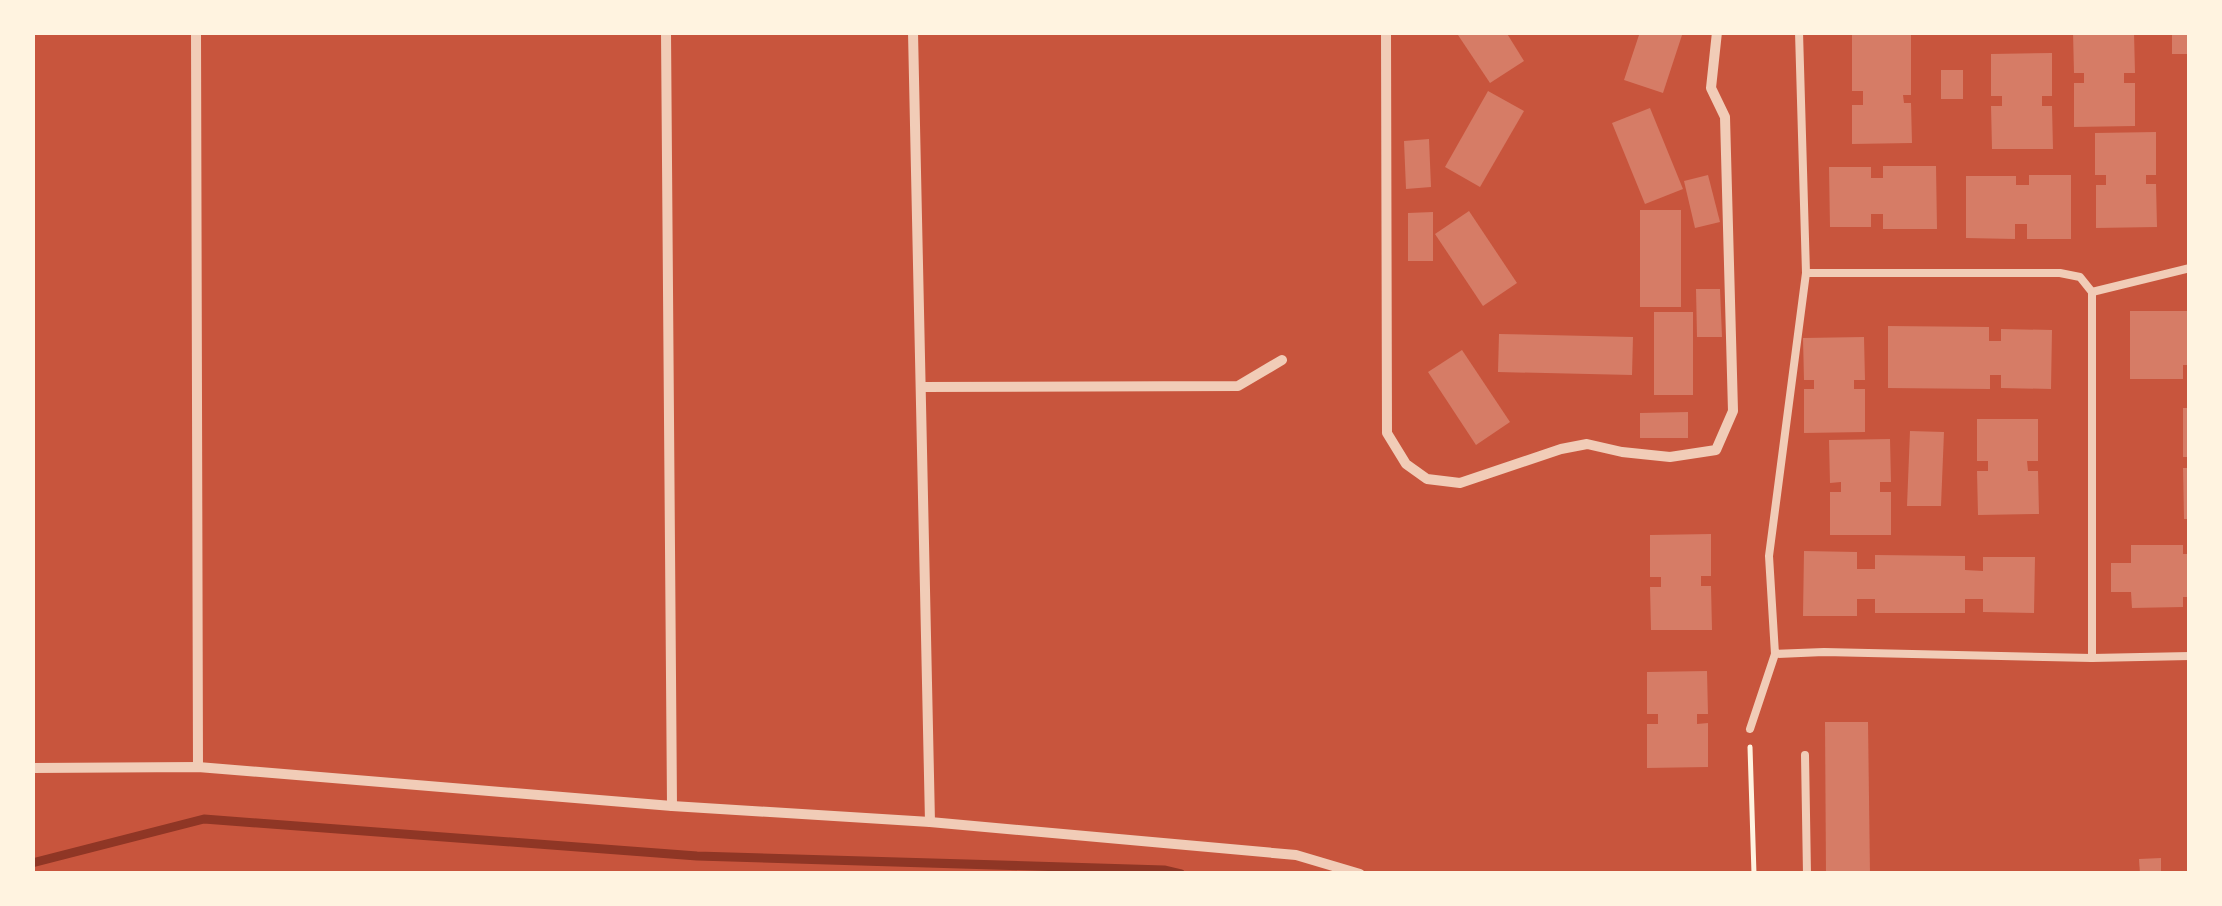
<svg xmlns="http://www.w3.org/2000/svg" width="2222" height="906" font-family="'Open Sans',sans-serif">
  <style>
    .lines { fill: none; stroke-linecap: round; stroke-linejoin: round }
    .stream { stroke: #8f3625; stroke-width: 9 }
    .building { fill: #d67c66 }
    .path { stroke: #fff3e0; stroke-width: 5 }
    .service { stroke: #f1ccb7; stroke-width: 8 }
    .minor { stroke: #f1ccb7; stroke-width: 10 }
  </style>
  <rect width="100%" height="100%" fill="#c8553d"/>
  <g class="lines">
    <polyline class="stream" points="32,863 204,819 697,856 1164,870 1181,874"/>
  </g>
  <g class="building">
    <polygon points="1456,32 1506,32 1524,61 1490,83"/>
    <polygon points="1640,32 1683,32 1663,93 1624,80"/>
    <polygon points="1852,32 1911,32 1911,95 1903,95 1904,103 1911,103 1912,143 1852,144 1852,105 1863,105 1863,91 1852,91"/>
    <polygon points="2073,32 2134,32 2135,73 2124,73 2124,83 2135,83 2135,126 2074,127 2074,83 2084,83 2084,73 2074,73"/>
    <rect x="2172" y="32" width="18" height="22"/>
    <polygon points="2052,53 2052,96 2042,96 2042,106 2052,106 2053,149 1992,149 1991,106 2002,106 2002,96 1991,96 1991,54"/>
    <rect x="1941" y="70" width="22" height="29"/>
    <polygon points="1488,91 1524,111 1480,187 1445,167"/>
    <polygon points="1650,108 1683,189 1645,204 1612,123"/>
    <polygon points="2156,132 2156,175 2146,175 2146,184 2156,184 2157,227 2096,228 2096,185 2106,185 2106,175 2095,175 2095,133"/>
    <polygon points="1429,139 1431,187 1406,189 1404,141"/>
    <polygon points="1883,166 1936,166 1937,229 1883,229 1883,214 1871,214 1871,227 1830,227 1829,167 1871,167 1871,178 1883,178"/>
    <polygon points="1708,175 1720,222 1695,228 1684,181"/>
    <polygon points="2029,175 2071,175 2071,239 2027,239 2027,224 2015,224 2015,239 1966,238 1966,176 2016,176 2016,185 2029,185"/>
    <rect x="1640" y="210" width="41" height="97"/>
    <polygon points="1469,211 1517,283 1483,306 1435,234"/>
    <polygon points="1433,212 1433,261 1408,261 1408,213"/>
    <polygon points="1696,289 1720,289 1722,337 1697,337"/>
    <polygon points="2130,311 2189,311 2190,365 2183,365 2183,379 2130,379"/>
    <rect x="1654" y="312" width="39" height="83"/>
    <polygon points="1888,326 1989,327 1989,341 2001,341 2001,329 2052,330 2051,389 2001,388 2001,375 1990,375 1990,389 1888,388"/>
    <polygon points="1499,334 1633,337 1632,375 1498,372"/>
    <polygon points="1864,337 1865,380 1854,380 1854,389 1865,389 1865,432 1804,433 1804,389 1814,389 1814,380 1804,380 1803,338"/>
    <polygon points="1462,350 1510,422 1476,445 1428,372"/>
    <rect x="2183" y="408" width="7" height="49"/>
    <polygon points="1688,412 1688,438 1640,438 1640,413"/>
    <polygon points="1977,419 2038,419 2038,461 2027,461 2028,471 2038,471 2039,514 1978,515 1977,471 1988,471 1988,461 1977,461"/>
    <polygon points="1910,431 1944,432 1941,506 1907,506"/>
    <polygon points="1890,439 1891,482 1880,482 1880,492 1891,492 1891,535 1830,535 1830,492 1841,492 1841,482 1830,483 1829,440"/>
    <polygon points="2183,468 2190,468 2190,519 2184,519"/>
    <polygon points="1711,534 1711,576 1701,576 1701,586 1711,586 1712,630 1651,630 1650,587 1661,587 1661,577 1650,577 1650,535"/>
    <polygon points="2131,545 2183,545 2183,554 2190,554 2190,597 2183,597 2183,607 2132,608 2131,592 2111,592 2111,563 2131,563"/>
    <polygon points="1804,551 1857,552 1857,569 1875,569 1875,555 1965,556 1965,570 1983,571 1983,557 2035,557 2034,613 1983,612 1983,599 1965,599 1965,613 1875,613 1875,599 1857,599 1857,616 1803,616"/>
    <polygon points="1707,671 1708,714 1697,714 1697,724 1708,723 1708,767 1647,768 1647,724 1658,724 1658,714 1647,714 1647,672"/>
    <polygon points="1825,722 1868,722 1870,874 1826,874"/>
    <polygon points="2161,858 2161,874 2140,874 2139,859"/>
  </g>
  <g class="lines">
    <polyline class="path" points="1750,747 1754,874"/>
    <g class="service">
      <polyline points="1799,32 1806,273 1769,556 1775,654 1824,652 2092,658 2190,656"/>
      <polyline points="1806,273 2060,273 2080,277 2092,292 2092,658"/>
      <polyline points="2092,292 2190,268"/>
      <polyline points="1750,729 1775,654"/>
      <polyline points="1805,755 1807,874"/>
    </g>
    <g class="minor">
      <polyline points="196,32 198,767"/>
      <polyline points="666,32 672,806"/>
      <polyline points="913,32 930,822"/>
      <polyline points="1386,32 1387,433 1406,464 1427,479 1460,483 1561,449 1587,444 1622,452 1670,457 1716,450 1733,411 1725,117 1711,88 1717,32"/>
      <polyline points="922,387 1238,386 1282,360"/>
      <polyline points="32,768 198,767 672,806 930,822 1296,855 1360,874"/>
    </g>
  </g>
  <rect width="2222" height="906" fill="none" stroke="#fff3e0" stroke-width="70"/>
</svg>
